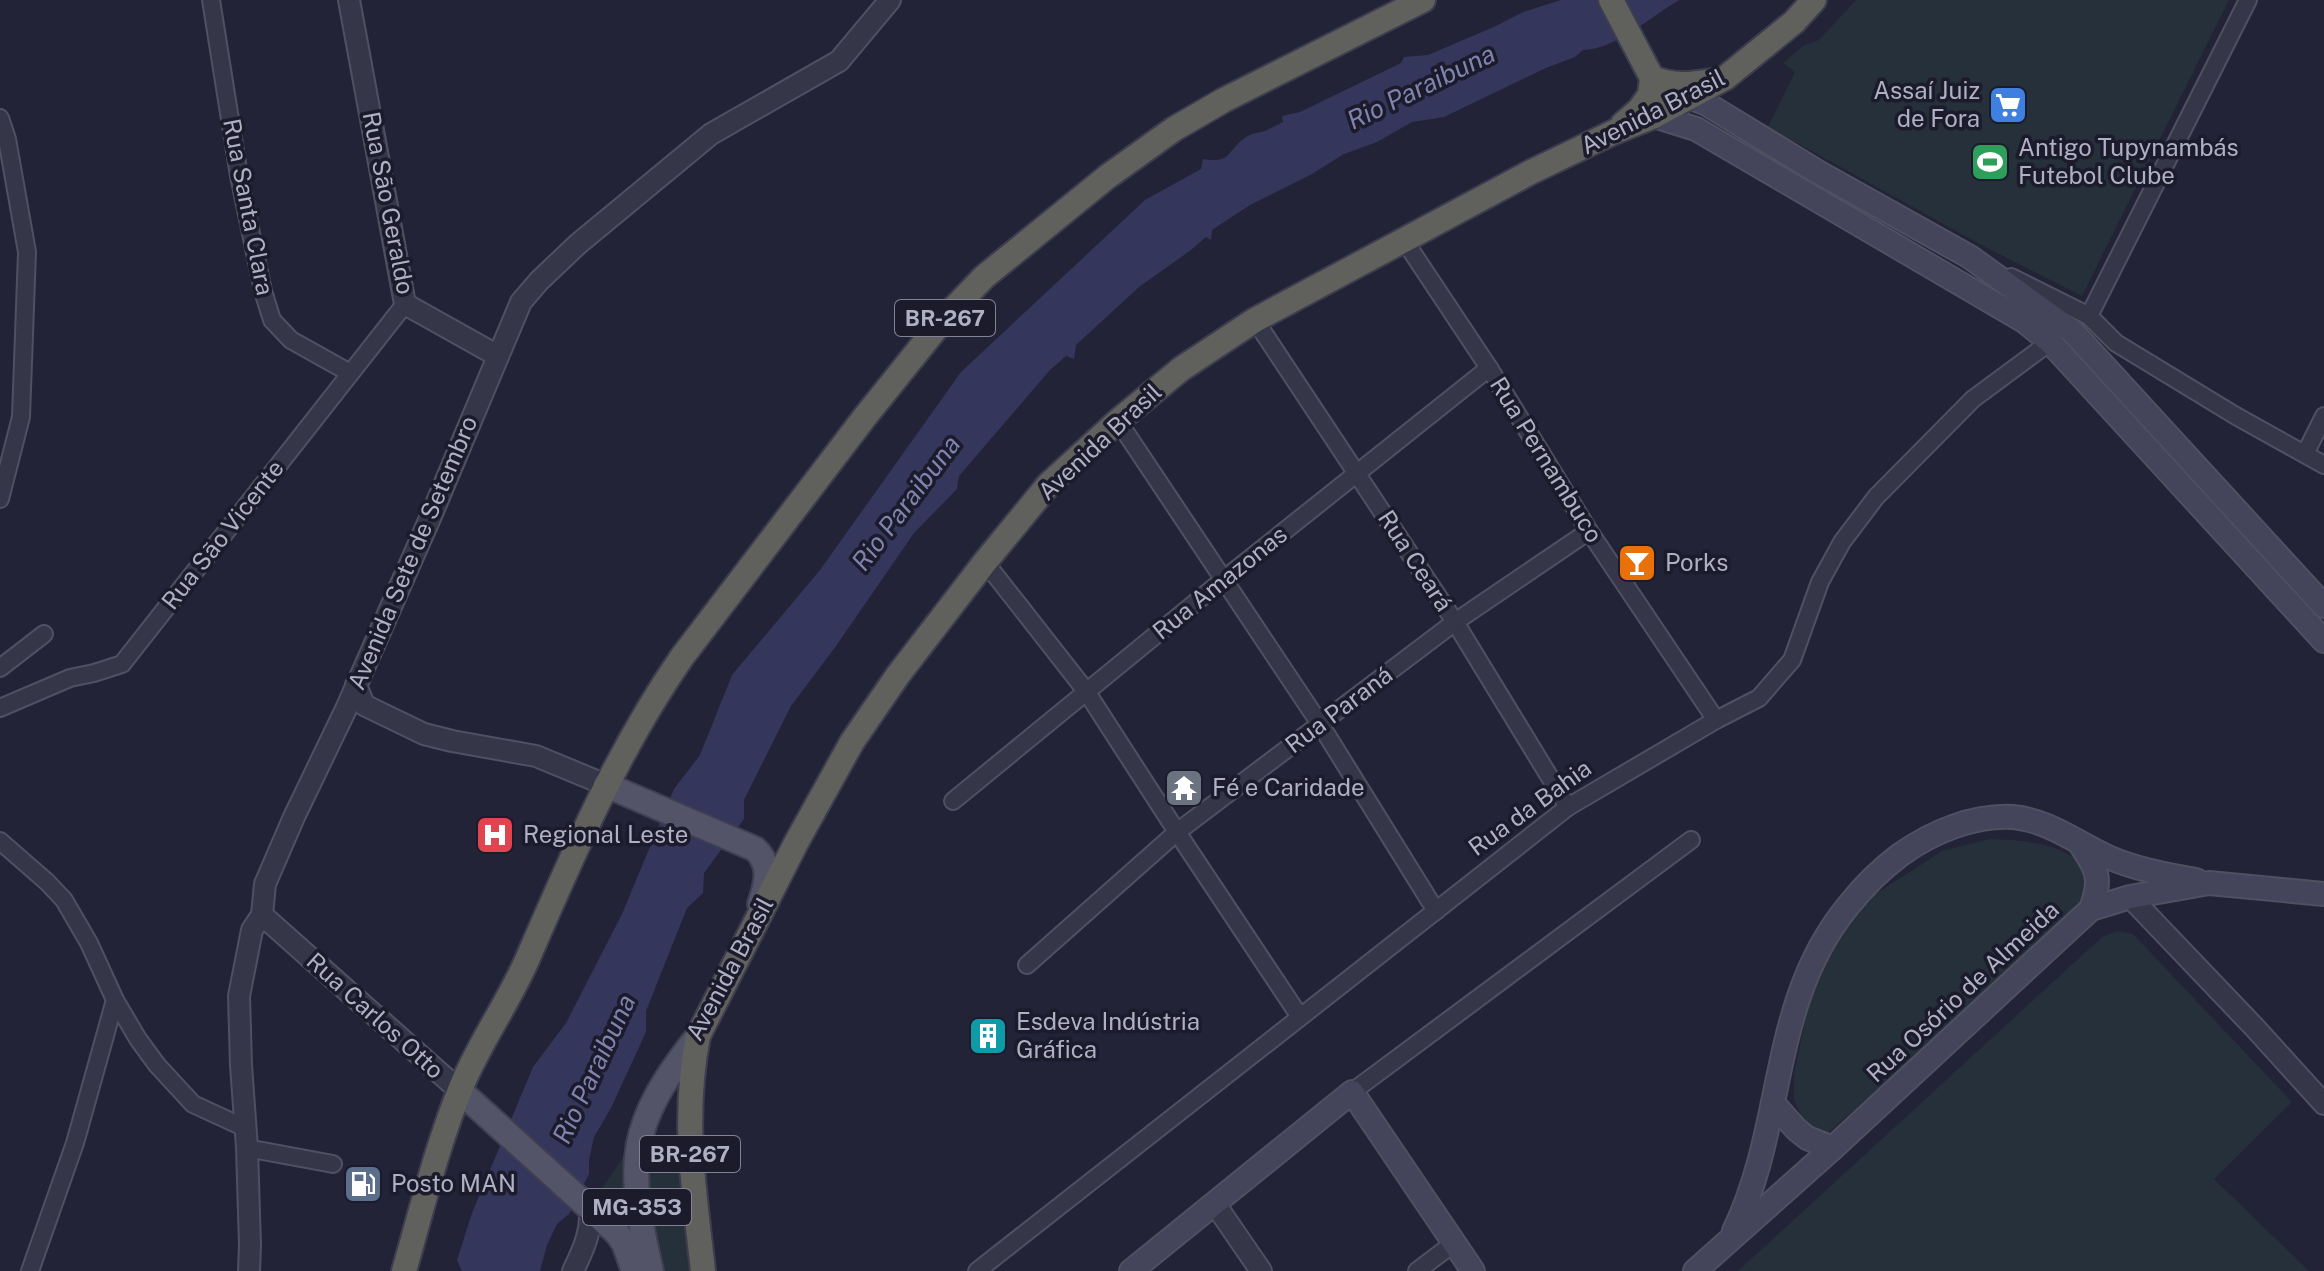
<svg xmlns="http://www.w3.org/2000/svg" width="2324" height="1271" font-family="'Public Sans',sans-serif">
  <style>
    .green { fill: #25303a }
    .water { fill: #35365b }
    .lines { fill: none; stroke-linecap: round; stroke-linejoin: round }
    .minor-casing { stroke: #505062; stroke-width: 20 }
    .tertiary-casing { stroke: #505062; stroke-width: 24 }
    .secondary-casing { stroke: #505062; stroke-width: 26 }
    .primary-casing { stroke: #3f3f51; stroke-width: 28 }
    .trunk-casing { stroke: #3d3d4f; stroke-width: 28 }
    .minor { stroke: #353647; stroke-width: 16 }
    .tertiary { stroke: #353647; stroke-width: 20 }
    .secondary { stroke: #44445a; stroke-width: 22 }
    .primary { stroke: #535467; stroke-width: 24 }
    .trunk { stroke: #60605d; stroke-width: 24 }
    .labels { text-anchor: middle; stroke-width: 7; stroke-linejoin: round; paint-order: stroke }
    .shield { fill: #1b1b2c; stroke: #838396; stroke-width: 2 }
    .shield-label { font-size: 22px; font-weight: bold; fill: #b0b0c4 }
    .poi-label { font-size: 24px; fill: #b0b0c4; stroke: #1b1b2c; text-anchor: start }
    .street-label { font-size: 24px; fill: #b0b0c4; stroke: #1b1b2c }
    .water-label { font-size: 26px; font-style: italic; fill: #8183af; stroke: #1b1b2c }
  </style>
  <rect width="100%" height="100%" fill="#222337"/>
  <g class="green">
    <polygon points="1856,0 2229,0 2082,296 1987,248 1768,127 1795,72 1783,63 1803,46 1819,40"/>
    <path d="M1990,839C2023,840 2064,843 2087,869L2088,896L2069,923L1829,1132L1805,1125L1794,1099V1073L1808,1008L1824,963L1845,925L1874,895L1942,851Z"/>
    <polygon points="2117,931 2133,934 2292,1102 2214,1179 2309,1271 1738,1271 2102,937"/>
    <path d="M666,1140L678,1145L681,1153L693,1271H663C655,1237 628,1164 666,1140Z"/>
    <polygon points="624,1156 626,1192 612,1211 597,1196"/>
  </g>
  <path class="water" d="M1561,0H1679C1652,16 1614,50 1583,50L1575,57L1546,68L1444,117L1412,122L1377,142L1344,154L1312,174L1250,205L1212,230L1211,240L1206,237L1191,250L1139,287L1076,345L1074,359L1066,356L1050,370L959,476L957,489L914,533L836,646L791,706L744,800V819L704,873L703,893L687,908L646,1011V1032L611,1108L594,1137L589,1160V1174L569,1214L557,1224L547,1245L540,1271H462L457,1260L472,1213L533,1067L566,1023L622,914L674,789L700,755L732,675L820,570L961,372L1145,200L1201,169L1203,159C1232,164 1226,151 1246,137C1252,133 1258,133 1265,131C1271,128 1277,125 1283,122L1282,116L1300,112L1401,63L1404,57L1428,55L1496,26L1523,12Z"/>
  <g class="lines">
    <g class="minor-casing">
      <g id="minor">
        <polyline points="211,0 239,176 263,291 272,320 291,340 350,373"/>
        <polyline points="0,118 7,139 27,252 21,417 0,499"/>
        <polyline points="1404,240 1489,368 1589,531 1716,720"/>
        <polyline points="2011,277 2089,316 2116,343 2236,416 2324,465"/>
        <polyline points="2089,316 2248,0"/>
        <polyline points="1255,320 1455,622 1568,807"/>
        <polyline points="1118,421 1320,724 1436,911"/>
        <polyline points="2305,454 2324,416"/>
        <polyline points="985,562 1086,691 1177,832 1300,1017"/>
        <polyline points="0,668 44,634"/>
        <polyline points="0,708 70,678 94,673 122,664 405,304"/>
        <polyline points="953,801 1223,580 1489,368"/>
        <polyline points="0,841 47,882 64,900 89,943 115,1000 138,1039 157,1065 193,1104 245,1128"/>
        <polyline points="1027,965 1177,832 1455,622 1589,531"/>
        <polyline points="1352,1092 1691,840"/>
        <polyline points="247,1148 333,1164"/>
        <polyline points="30,1271 75,1143 115,1000"/>
        <polyline points="977,1271 1568,807 1716,720 1759,698 1792,660 1820,582 1842,542 1876,497 1973,399 2050,342"/>
        <polyline points="1417,1271 1454,1243"/>
      </g>
    </g>
    <g class="tertiary-casing">
      <g id="tertiary">
        <polyline points="349,0 405,304 498,356"/>
        <polyline points="356,685 364,705 424,734 452,741 536,756 606,785"/>
        <polyline points="2130,897 2256,1029 2324,1104"/>
        <polyline points="262,915 460,1091"/>
        <polyline points="1215,1204 1261,1271"/>
        <polyline points="249,1271 250,1245 247,1148 241,1065 239,996 252,930 262,915 265,884 294,817 346,709 431,516 521,302 539,281 578,244 711,134 839,61 890,0"/>
        <path d="M573,1271C583,1250 592,1232 590,1208"/>
      </g>
    </g>
    <g class="secondary-casing">
      <g id="secondary">
        <polyline points="1677,93 1705,103 1818,172 1970,257 2072,331 2324,606"/>
        <polyline points="1654,116 1696,129 2024,321 2050,342 2324,641"/>
        <path d="M2080,844C2098,870 2102,879 2091,909"/>
        <polyline points="1773,1103 1796,1129 1807,1138 1833,1148"/>
        <path d="M1734,1231C1786,1124 1769,1002 1848,906C1863,887 1880,870 1900,855C1932,832 1973,815 2013,817C2048,820 2077,843 2108,857C2135,869 2167,875 2196,880"/>
        <polyline points="1131,1271 1352,1092 1473,1271"/>
        <polyline points="1695,1271 1833,1148 2091,909 2130,897 2209,883 2324,894"/>
      </g>
    </g>
    <g class="primary-casing">
      <g id="primary">
        <path d="M606,785L755,849C772,865 767,883 760,904"/>
        <polyline points="460,1091 617,1233 624,1243 634,1271"/>
        <path d="M651,1271C626,1163 627,1125 698,1036"/>
      </g>
    </g>
    <g class="trunk-casing">
      <g id="trunk">
        <polyline points="1611,0 1652,78 1650,95 1639,110 1623,124"/>
        <path d="M1652,78C1673,86 1689,85 1711,81"/>
        <path d="M404,1271C422,1209 437,1145 462,1085C480,1042 508,1003 527,960C572,856 617,751 682,657L864,418L942,321L984,277L1107,177L1174,129L1224,100L1423,0"/>
        <path d="M703,1271C694,1189 682,1119 698,1036L796,843L852,742L898,675L985,562L1049,484L1118,421L1181,369L1255,320L1531,172L1614,132L1654,116L1725,78L1794,22L1814,0"/>
      </g>
    </g>
    <use href="#minor" class="minor"/>
    <use href="#tertiary" class="tertiary"/>
    <use href="#secondary" class="secondary"/>
    <use href="#primary" class="primary"/>
    <use href="#trunk" class="trunk"/>
  </g>
  <defs>
    <g id="supermarket-square" transform="scale(2)"><rect x="-9" y="-9" width="18" height="18" rx="4" fill="#3f7fe0" stroke="#1b1b2c"/><path d="M-6-5.5h2.5l.6 2H6L4.5 2H-2.5L-4.4-4H-6ZM-1.5 3.2a1.3 1.3 0 1 0 .1 0ZM3 3.2a1.3 1.3 0 1 0 .1 0Z" fill="#fff"/></g>
    <g id="stadium-square" transform="scale(2)"><rect x="-9" y="-9" width="18" height="18" rx="4" fill="#2e9e5b" stroke="#1b1b2c"/><path d="M0-5a6.5 5 0 1 0 0 10a6.5 5 0 1 0 0-10ZM-3.5-1.8h7v3.6h-7Z" fill="#fff"/></g>
    <g id="bar-square" transform="scale(2)"><rect x="-9" y="-9" width="18" height="18" rx="4" fill="#e8710a" stroke="#1b1b2c"/><path d="M-6-5H6L.8 .8V4.5H3.5V6h-7V4.5H-.8V.8Z" fill="#fff"/></g>
    <g id="temple-square" transform="scale(2)"><rect x="-9" y="-9" width="18" height="18" rx="4" fill="#6b7280" stroke="#1b1b2c"/><path d="M0-6L5-2H3V0L6.5 2.5H4V6H1.5V3h-3V6H-4V2.5H-6.5L-3 0V-2H-5Z" fill="#fff"/></g>
    <g id="hospital-square" transform="scale(2)"><rect x="-9" y="-9" width="18" height="18" rx="4" fill="#e0444e" stroke="#1b1b2c"/><path d="M-5-5h3v3.5h4V-5h3V5h-3V1.5h-4V5h-3Z" fill="#fff"/></g>
    <g id="building-square" transform="scale(2)"><rect x="-9" y="-9" width="18" height="18" rx="4" fill="#0f9aa8" stroke="#1b1b2c"/><path d="M-4-6H4V6H1V3H-1V6H-4ZM-2.5-4.3h1.7v1.8h-1.7ZM.8-4.3h1.7v1.8H.8ZM-2.5-1h1.7V.8h-1.7ZM.8-1h1.7V.8H.8Z" fill="#fff"/></g>
    <g id="fuel-square" transform="scale(2)"><rect x="-9" y="-9" width="18" height="18" rx="4" fill="#5c6f8a" stroke="#1b1b2c"/><path d="M-5.5-6h7V0h2V4h1.3V-2.5L3-4.5l.8-.8L6-3V5H2.5V1h-1V6h-7ZM-4.2-4.7v3.2H.2V-4.7Z" fill="#fff"/></g>
  </defs>
  <g fill-rule="evenodd">
    <use href="#supermarket-square" x="2008" y="105"/>
    <use href="#stadium-square" x="1990" y="162"/>
    <use href="#bar-square" x="1637" y="563"/>
    <use href="#temple-square" x="1184" y="788"/>
    <use href="#hospital-square" x="495" y="835"/>
    <use href="#building-square" x="988" y="1036"/>
    <use href="#fuel-square" x="363" y="1184"/>
  </g>
  <g class="labels">
    <g class="shield">
      <rect x="895" y="300" width="100" height="36" rx="6"/>
      <rect x="640" y="1136" width="100" height="36" rx="6"/>
      <rect x="583" y="1189" width="108" height="36" rx="6"/>
    </g>
    <g class="shield-label">
      <text x="945" y="326">BR-267</text>
      <text x="690" y="1162">BR-267</text>
      <text x="637" y="1215">MG-353</text>
    </g>
    <g class="poi-label">
      <text x="1980" y="99" text-anchor="end">Assaí Juiz<tspan x="1980" dy="28">de Fora</tspan></text>
      <text x="2018" y="156">Antigo Tupynambás<tspan x="2018" dy="28">Futebol Clube</tspan></text>
      <text x="1665" y="571">Porks</text>
      <text x="1212" y="796">Fé e Caridade</text>
      <text x="523" y="843">Regional Leste</text>
      <text x="1016" y="1030">Esdeva Indústria<tspan x="1016" dy="28">Gráfica</tspan></text>
      <text x="391" y="1192">Posto MAN</text>
    </g>
    <g class="street-label">
      <text transform="translate(1653 112) rotate(-27)" y="8">Avenida Brasil</text>
      <text transform="translate(388 203) rotate(79)" y="8">Rua São Geraldo</text>
      <text transform="translate(248 207) rotate(79)" y="8">Rua Santa Clara</text>
      <text transform="translate(1100 442) rotate(-43)" y="8">Avenida Brasil</text>
      <text transform="translate(1546 460) rotate(58)" y="8">Rua Pernambuco</text>
      <text transform="translate(223 535) rotate(-52)" y="8">Rua São Vicente</text>
      <text transform="translate(413 553) rotate(-67)" y="8">Avenida Sete de Setembro</text>
      <text transform="translate(1415 561) rotate(57)" y="8">Rua Ceará</text>
      <text transform="translate(1220 583) rotate(-39)" y="8">Rua Amazonas</text>
      <text transform="translate(1339 710) rotate(-37)" y="8">Rua Paraná</text>
      <text transform="translate(1530 808) rotate(-36)" y="8">Rua da Bahia</text>
      <text transform="translate(730 969) rotate(-62)" y="8">Avenida Brasil</text>
      <text transform="translate(1963 992) rotate(-43)" y="8">Rua Osório de Almeida</text>
      <text transform="translate(375 1016) rotate(42)" y="8">Rua Carlos Otto</text>
    </g>
    <g class="water-label">
      <text transform="translate(1421 87) rotate(-26)" y="9">Rio Paraibuna</text>
      <text transform="translate(906 503) rotate(-53)" y="9">Rio Paraibuna</text>
      <text transform="translate(594 1069) rotate(-65)" y="9">Rio Paraibuna</text>
    </g>
  </g>
</svg>
